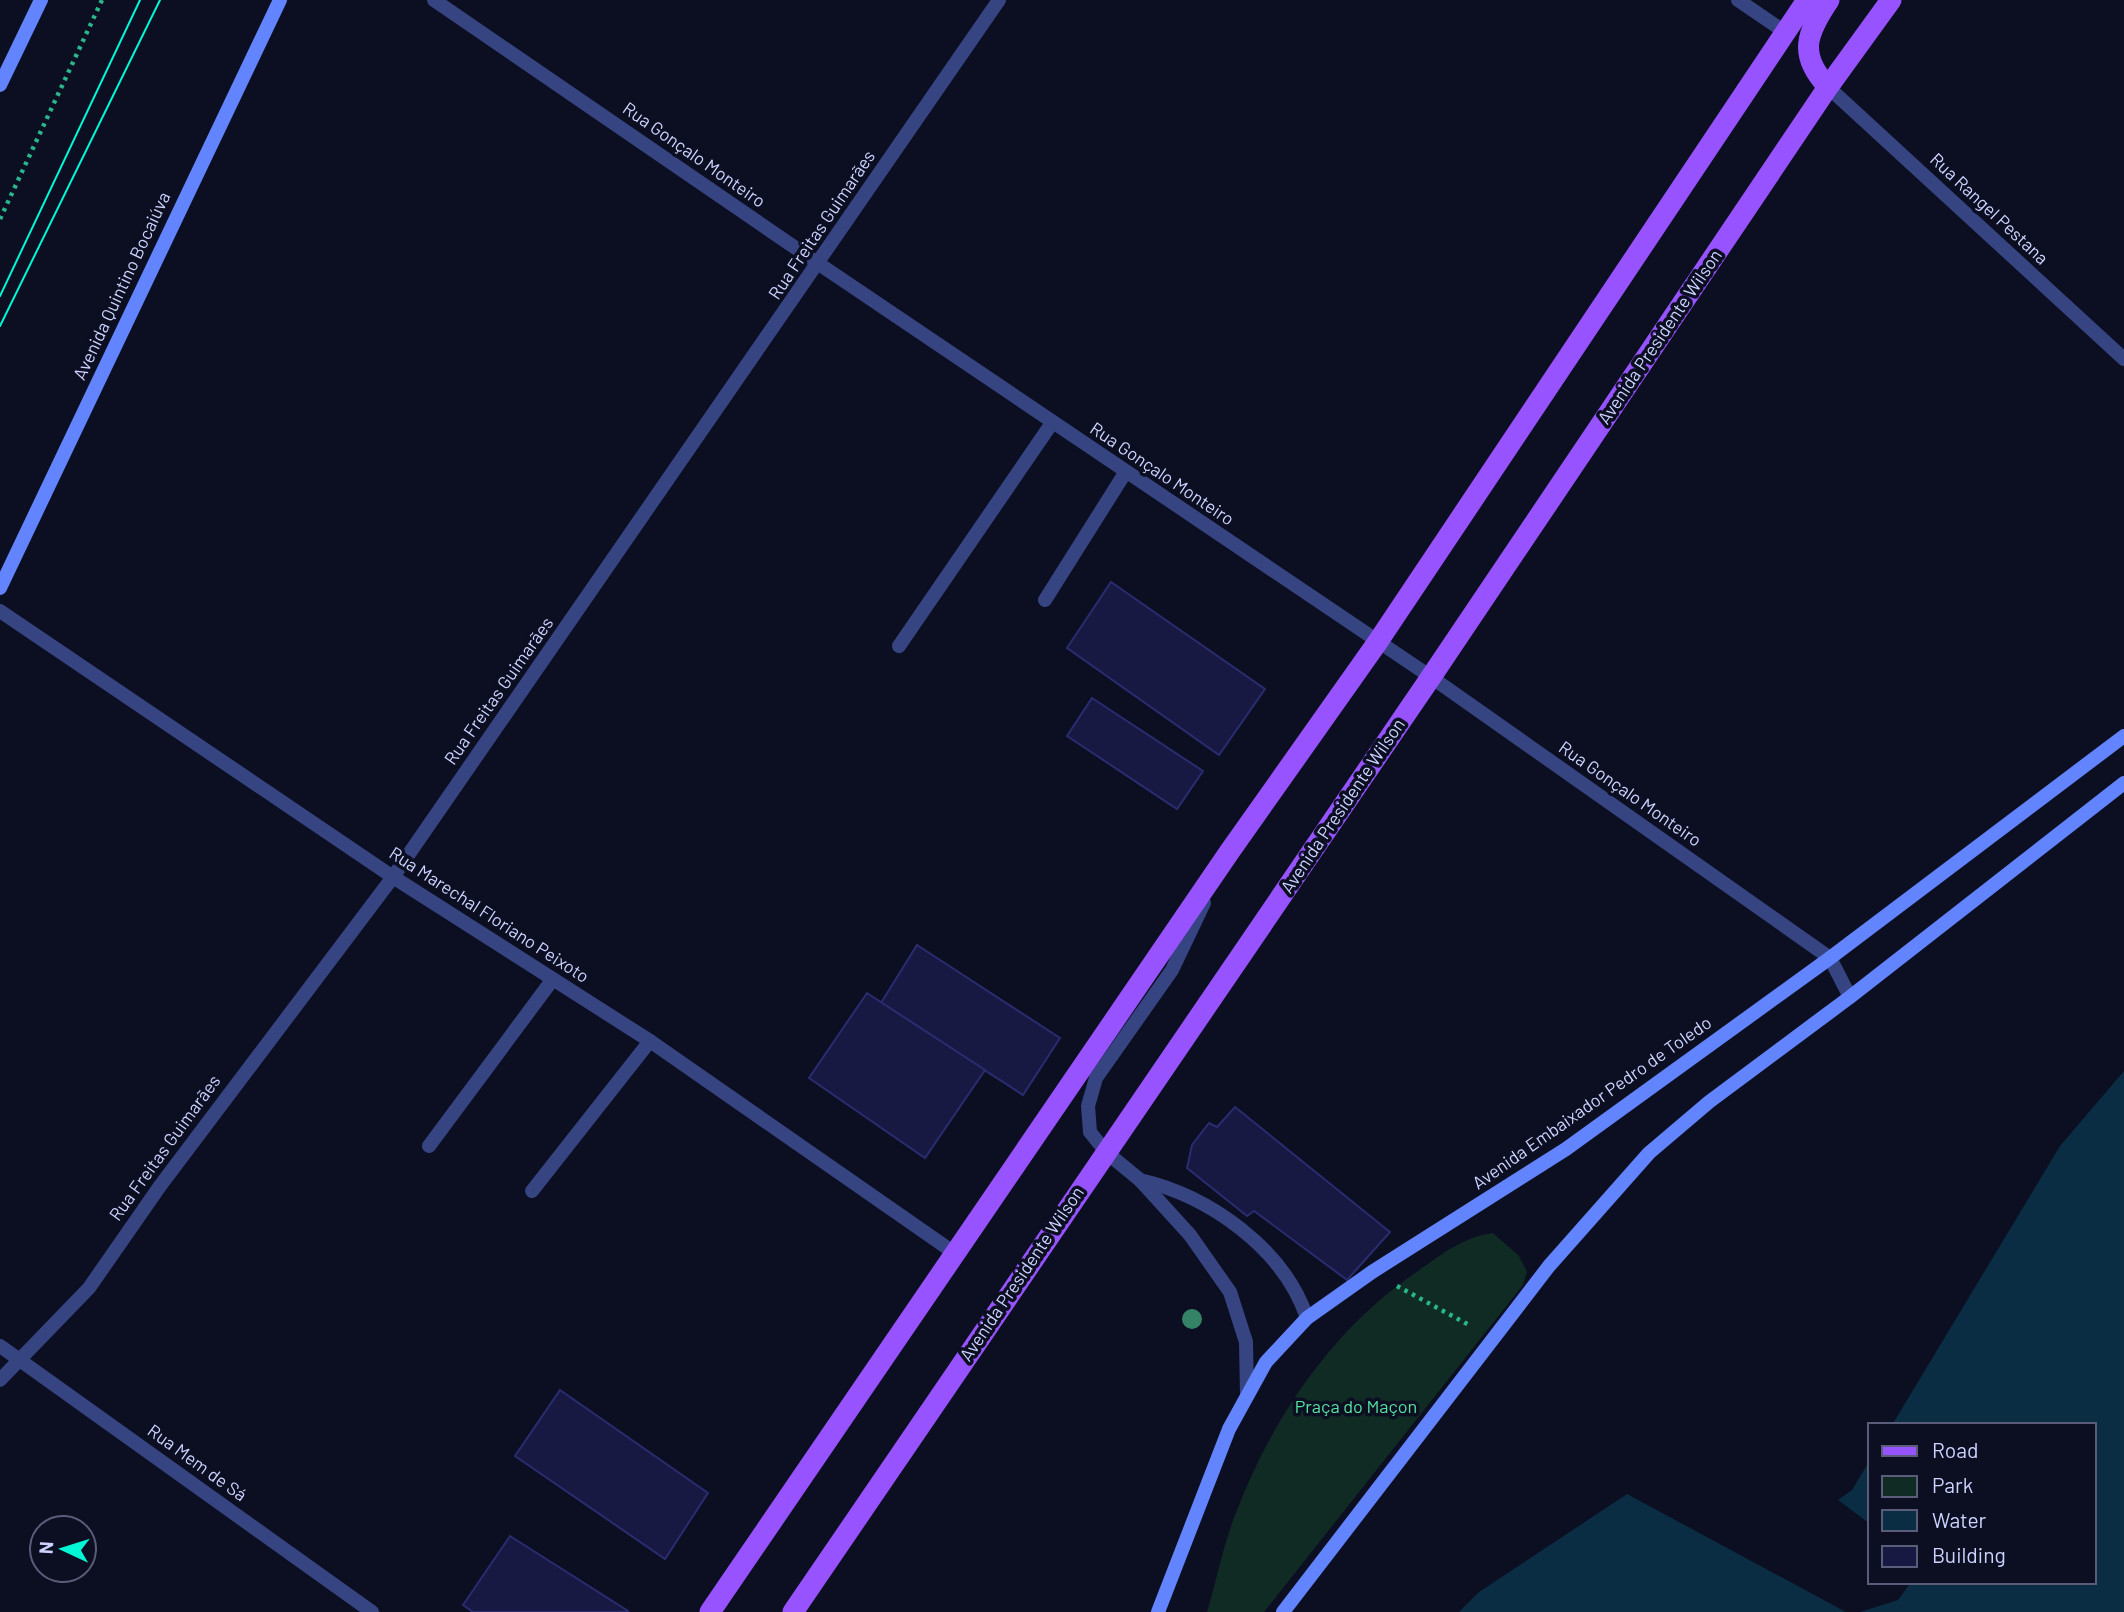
<svg xmlns="http://www.w3.org/2000/svg" width="2124" height="1612" font-family="Barlow,sans-serif">
  <style>
    .green { fill: #0f2b24 }
    .water { fill: #0a2d43 }
    .building { fill: #181943; stroke: #292c6f; stroke-width: 2 }
    .lines { fill: none; stroke-linecap: round; stroke-linejoin: round }
    .path { stroke: #2ab68c; stroke-width: 4.5; stroke-dasharray: 3.5 5; stroke-linecap: butt }
    .service { stroke: #364582; stroke-width: 14 }
    .minor { stroke: #364582; stroke-width: 14 }
    .secondary { stroke: #6384ff; stroke-width: 14 }
    .primary { stroke: #9653ff; stroke-width: 21 }
    .tram { stroke: #00f7d6; stroke-width: 2 }
    .tree { fill: #348366 }
    .labels { text-anchor: middle; stroke-width: 7; stroke-linejoin: round; paint-order: stroke }
    .street-label { font-size: 18px; fill: #ccd3ff; stroke: #0c0e21 }
    .park-label { font-size: 18px; fill: #55e29e; stroke: #0c0e21 }
  </style>
  <rect width="100%" height="100%" fill="#0c0e21"/>
  <path class="green" d="M1493,1233L1519,1256L1527,1272L1523,1285L1264,1612H1207C1217,1578 1224,1542 1237,1510C1273,1417 1334,1327 1418,1271C1442,1254 1463,1237 1493,1233Z"/>
  <g class="water">
    <polygon points="2124,1071 2124,1612 1860,1612 1898,1600 1911,1582 2094,1582 2094,1425 1892,1425 2060,1146"/>
    <polygon points="1870,1460 1870,1524 1838,1500 1852,1490"/>
    <polygon points="1627,1494 1846,1612 1459,1612 1479,1592"/>
  </g>
  <g class="building">
    <polygon points="1111,582 1265,689 1219,755 1067,648"/>
    <polygon points="1092,698 1203,771 1177,809 1067,736"/>
    <polygon points="917,945 1060,1038 1023,1095 881,1003"/>
    <polygon points="867,993 985,1070 925,1158 809,1078"/>
    <polygon points="1235,1107 1390,1232 1347,1280 1254,1211 1247,1216 1187,1168 1192,1145 1209,1123 1217,1127"/>
    <polygon points="560,1390 708,1493 665,1559 515,1456"/>
    <polygon points="510,1536 628,1611 627,1612 473,1612 463,1605"/>
  </g>
  <g class="lines">
    <g class="path">
      <polyline points="0,219 102,0"/>
      <polyline points="1397,1286 1469,1325"/>
    </g>
    <g class="service">
      <polyline points="1045,600 1125,473"/>
      <polyline points="899,646 1052,423"/>
      <polyline points="429,1146 553,979"/>
      <polyline points="532,1191 650,1041"/>
    </g>
    <g class="minor">
      <polyline points="434,0 819,264 1431,677 1830,958 1850,997"/>
      <polyline points="1738,0 1785,32"/>
      <polyline points="1828,87 2124,359"/>
      <polyline points="0,611 393,877 650,1041 956,1254"/>
      <polyline points="1204,903 1172,970 1096,1078 1088,1106 1090,1132 1106,1152 1140,1180 1190,1235 1230,1292 1246,1342 1247,1394"/>
      <path d="M1140,1180C1210,1196 1284,1249 1307,1318"/>
      <polyline points="0,1346 372,1612"/>
      <polyline points="0,1380 89,1288 160,1186 393,877 999,0"/>
    </g>
    <g class="secondary">
      <polyline points="0,85 41,0"/>
      <polyline points="0,588 280,0"/>
      <polyline points="1158,1612 1229,1429 1266,1362 1307,1318 1372,1272 1566,1149 1830,958 2124,736"/>
      <polyline points="1283,1612 1549,1266 1649,1153 1709,1102 1850,997 2124,783"/>
    </g>
    <g class="primary">
      <path d="M1828,87C1798,55 1806,34 1829,0"/>
      <polyline points="710,1612 1230,851 1377,643 1807,0"/>
      <polyline points="793,1612 1431,677 1828,87 1891,0"/>
    </g>
    <g class="tram">
      <polyline points="0,296 140,0"/>
      <polyline points="0,326 160,0"/>
    </g>
  </g>
  <circle class="tree" cx="1192" cy="1319" r="10"/>
  <g class="labels">
    <g class="street-label">
      <text transform="translate(694 155) rotate(35)" y="6">Rua Gonçalo Monteiro</text>
      <text transform="translate(1989 209) rotate(43)" y="6">Rua Rangel Pestana</text>
      <text transform="translate(822 225) rotate(-56)" y="6">Rua Freitas Guimarães</text>
      <text transform="translate(122 286) rotate(-65)" y="6">Avenida Quintino Bocaiúva</text>
      <text transform="translate(1660 337) rotate(-56)" y="6">Avenida Presidente Wilson</text>
      <text transform="translate(1162 474) rotate(34)" y="6">Rua Gonçalo Monteiro</text>
      <text transform="translate(499 691) rotate(-55)" y="6">Rua Freitas Guimarães</text>
      <text transform="translate(1630 794) rotate(35)" y="6">Rua Gonçalo Monteiro</text>
      <text transform="translate(1343 806) rotate(-56)" y="6">Avenida Presidente Wilson</text>
      <text transform="translate(489 915) rotate(33)" y="6">Rua Marechal Floriano Peixoto</text>
      <text transform="translate(1592 1103) rotate(-35)" y="6">Avenida Embaixador Pedro de Toledo</text>
      <text transform="translate(165 1148) rotate(-54)" y="6">Rua Freitas Guimarães</text>
      <text transform="translate(1022 1274) rotate(-56)" y="6">Avenida Presidente Wilson</text>
      <text transform="translate(197 1463) rotate(36)" y="6">Rua Mem de Sá</text>
    </g>
    <g class="park-label">
      <text x="1356" y="1413">Praça do Maçon</text>
    </g>
  </g>
  <rect x="1868" y="1423" width="228" height="161" fill="#0c0e21" stroke="#595d7a" stroke-width="2"/>
  <rect x="1882" y="1446" width="35" height="10" fill="#9653ff" stroke="#595d7a" stroke-width="2"/>
  <text x="1932" y="1458" font-size="21" fill="#ccd3ff">Road</text>
  <rect x="1882" y="1476" width="35" height="21" fill="#0f2b24" stroke="#595d7a" stroke-width="2"/>
  <text x="1932" y="1493" font-size="21" fill="#ccd3ff">Park</text>
  <rect x="1882" y="1510" width="35" height="21" fill="#0a2d43" stroke="#595d7a" stroke-width="2"/>
  <text x="1932" y="1528" font-size="21" fill="#ccd3ff">Water</text>
  <rect x="1882" y="1546" width="35" height="21" fill="#181943" stroke="#595d7a" stroke-width="2"/>
  <text x="1932" y="1563" font-size="21" fill="#ccd3ff">Building</text>
  <g transform="translate(63 1549) rotate(274)"><circle r="33" fill="#0c0e21" stroke="#595d7a" stroke-width="2"/>
  <path d="M0-5L12 26L0 18L-12 26Z" fill="#00f7d6"/>
  <text y="-10" font-size="19" font-weight="bold" text-anchor="middle" fill="#ccd3ff">N</text>
  </g>
</svg>
